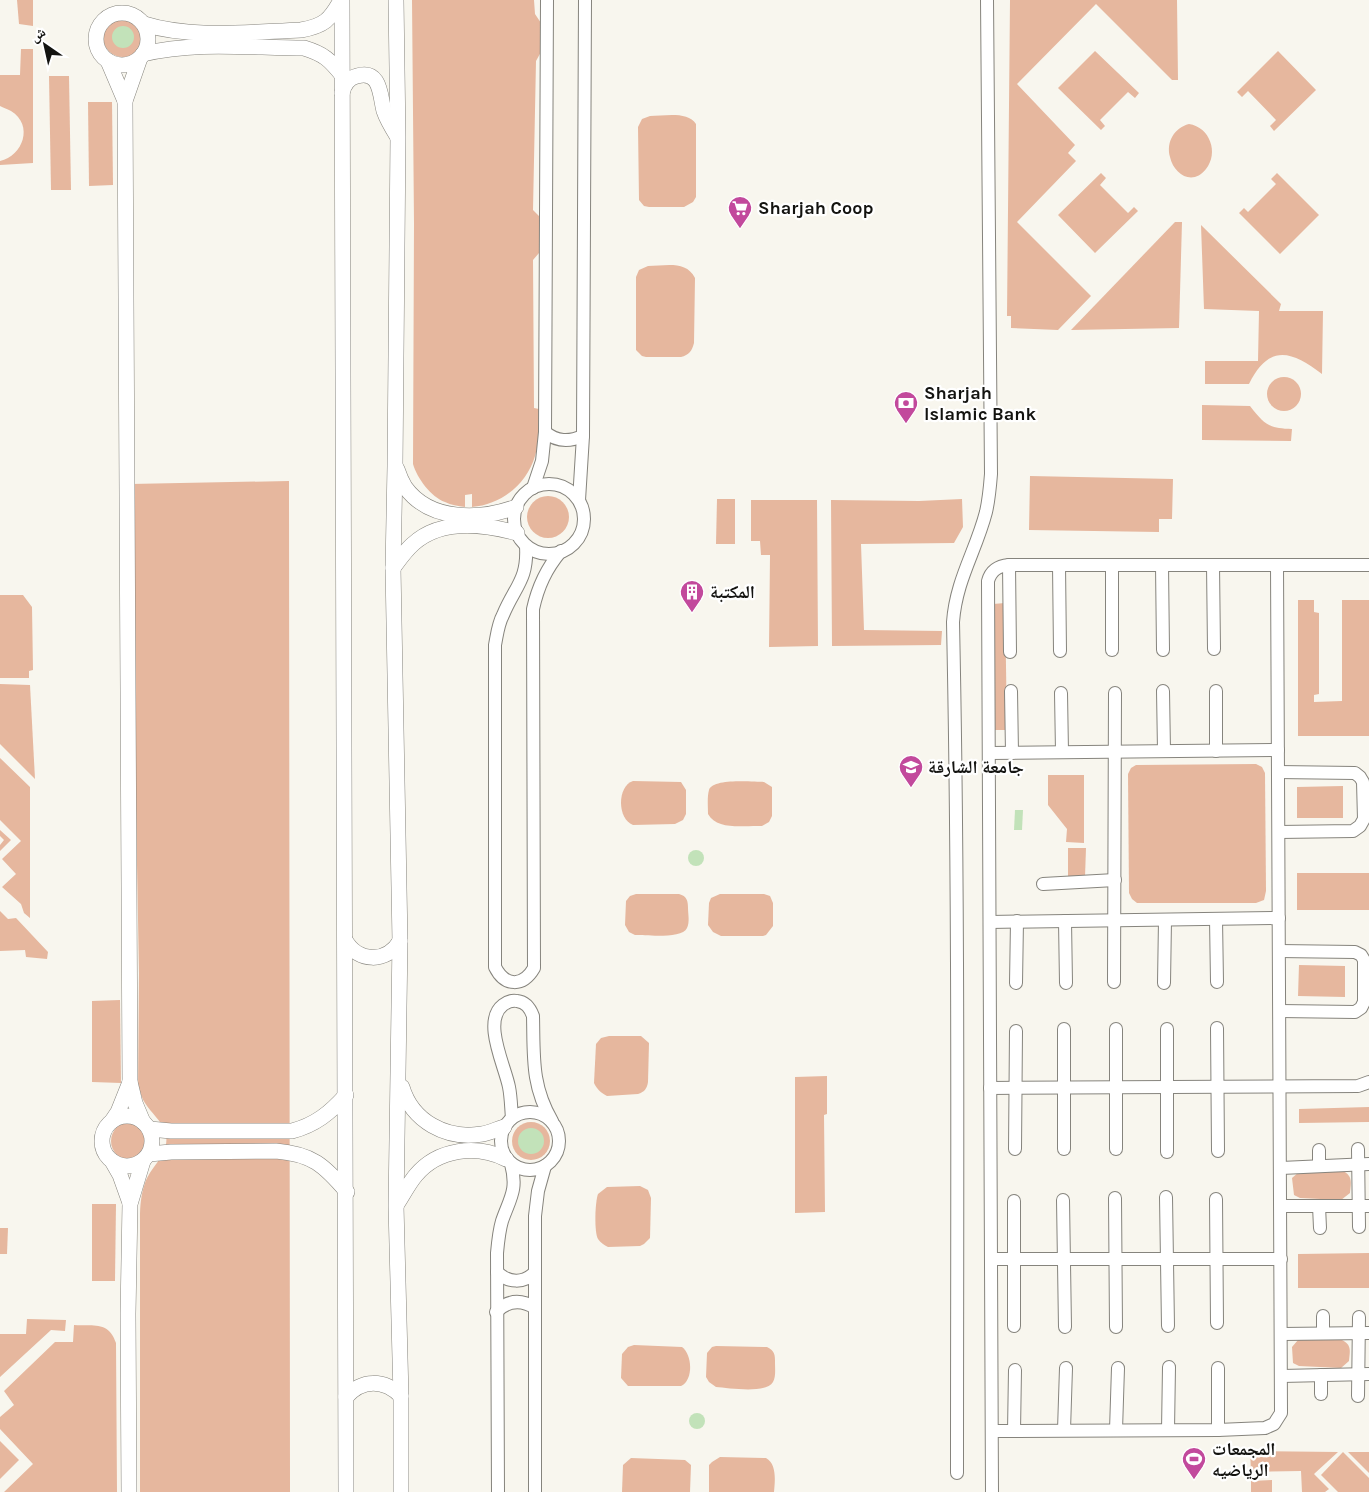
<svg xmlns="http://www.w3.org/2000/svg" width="1369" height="1492" font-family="Karla,'Noto Naskh Arabic',sans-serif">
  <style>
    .green { fill: #e6b79e }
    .water { fill: #c2e2b9 }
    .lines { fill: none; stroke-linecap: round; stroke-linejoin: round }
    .minor-casing { stroke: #86847d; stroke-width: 14 }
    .tertiary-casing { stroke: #86847d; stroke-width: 16 }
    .minor { stroke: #fff; stroke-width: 12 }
    .tertiary { stroke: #fff; stroke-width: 15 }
    .labels { text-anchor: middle; stroke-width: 4.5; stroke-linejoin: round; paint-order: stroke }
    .poi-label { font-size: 18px; font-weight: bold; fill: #131310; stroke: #fff; text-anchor: start }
  </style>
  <rect width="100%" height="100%" fill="#f8f6ee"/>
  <g class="green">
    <polygon points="17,0 33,0 33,26 19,24"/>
    <path d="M412,0H534L535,14L541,23V52L536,61L533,210L540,217L539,253L533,260L534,408L539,409C538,424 540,442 535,456C527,484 501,505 472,507V494L465,495V507C458,506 451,505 445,502C431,497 417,478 413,464L414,224Z"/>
    <polygon points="1010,0 1177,0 1178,80 1172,80 1096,4 1017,84 1075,145 1068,153 1076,161 1017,222 1091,296 1058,330 1011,328 1011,316 1007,316"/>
    <circle cx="123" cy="37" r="20"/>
    <path d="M21,49H33V163L0,165V161C23,156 34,125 11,111C8,109 3,108 0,106V75H20Z"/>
    <polygon points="1095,51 1139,93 1135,98 1128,92 1100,120 1105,126 1101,130 1058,88"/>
    <polygon points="1278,51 1316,90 1274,131 1270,126 1276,120 1248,91 1242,97 1237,92"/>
    <polygon points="49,76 69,76 71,190 51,190"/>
    <polygon points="112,102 113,185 89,186 88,102"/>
    <path d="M650,116C664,116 688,111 696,124V197L693,202L684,207H649L644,206L639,200L638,127L642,119Z"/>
    <path d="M1189,124C1210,127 1219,153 1206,169C1193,186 1174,175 1170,157C1166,142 1174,128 1189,124Z"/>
    <polygon points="1101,173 1106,178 1100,185 1128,213 1134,207 1138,211 1095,253 1058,215"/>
    <polygon points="1277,173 1319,215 1280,254 1239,213 1244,208 1248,212 1276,184 1271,179"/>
    <polygon points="1175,222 1182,222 1179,328 1071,330"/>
    <path d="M1201,225L1281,304L1279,311H1323L1322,374C1292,351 1269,343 1249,384H1205V361H1258L1259,311L1204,309Z"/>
    <path d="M648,266C665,266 686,260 695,278L694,343C692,351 689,355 681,357H646L642,356L636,350V277L639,270Z"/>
    <circle cx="1284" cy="394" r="17"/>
    <path d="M1202,405L1250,406C1265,425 1268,428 1292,429L1291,441L1202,440Z"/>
    <polygon points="1030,476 1173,479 1172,519 1159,519 1159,532 1029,530"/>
    <path d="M289,481L290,1492H140V1218C140,1206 141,1194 145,1183C151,1165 172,1153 165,1131C161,1120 151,1113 145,1103C142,1099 141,1093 138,1089L139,973L130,484Z"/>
    <circle cx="548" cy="517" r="21"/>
    <polygon points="717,499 735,499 735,544 716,544"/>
    <polygon points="962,499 963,527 954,543 861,544 864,630 942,631 941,645 832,646 831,500 919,501"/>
    <polygon points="751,500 817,500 818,646 769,647 770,555 761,555 760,541 751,541"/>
    <polygon points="0,595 23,595 32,607 33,670 29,671 29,678 0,678"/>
    <polygon points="1298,600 1314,600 1314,612 1319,613 1319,694 1314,695 1314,702 1342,701 1342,600 1369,600 1369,736 1298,736"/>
    <polygon points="1005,603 1007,730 994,730 993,604"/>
    <polygon points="0,684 30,685 35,779 0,744"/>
    <polygon points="0,758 30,787 30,918 24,913 21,904 2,887 16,874 2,859 21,841 0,820"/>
    <polygon points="1256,764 1262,767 1265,773 1266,891 1264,900 1256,903 1137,903 1132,899 1129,893 1128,774 1131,768 1136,765"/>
    <polygon points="1048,775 1084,775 1084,843 1066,842 1067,829 1048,805"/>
    <path d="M633,781L681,782L686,790V814L683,820L675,824L633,825C617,819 617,786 633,781Z"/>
    <path d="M764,782L772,787V816L769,822L762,826C745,825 717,831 708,814C708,807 707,797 709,790C713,778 753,782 764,782Z"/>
    <polygon points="1343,786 1343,818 1297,818 1297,787"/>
    <polygon points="0,830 11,840 0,851 0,845 4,840 0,836"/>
    <polygon points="1068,848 1086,848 1085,877 1068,877"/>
    <rect x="1297" y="873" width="72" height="37"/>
    <path d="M636,894H679C687,896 688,901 688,908C688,914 690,922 687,928C682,939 647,935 635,935L629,932L625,925L626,901L630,896Z"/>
    <polygon points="720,894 764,894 770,896 773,903 773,926 766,935 763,936 721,936 713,932 708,925 709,903 711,898"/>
    <polygon points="0,911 8,919 16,918 48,952 47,959 26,957 25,950 0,951"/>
    <polygon points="1299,965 1345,966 1345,997 1298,996"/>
    <polygon points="120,1000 121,1083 92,1082 92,1001"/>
    <path d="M609,1036H641L649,1043L648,1082C647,1089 644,1092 638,1094L607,1096C601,1093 597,1089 594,1083L596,1044L601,1038Z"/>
    <polygon points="827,1076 827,1114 824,1115 825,1212 795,1213 795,1077"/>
    <polygon points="1369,1107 1369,1122 1299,1123 1299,1109"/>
    <circle cx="130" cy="1141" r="19"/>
    <circle cx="531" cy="1141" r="19"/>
    <path d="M1343,1171C1353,1176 1351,1183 1350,1193L1341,1200L1300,1198L1294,1195L1292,1178L1299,1172Z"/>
    <path d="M640,1186L648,1190L651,1198L650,1238L644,1244L640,1246L608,1247C604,1245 601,1243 598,1239C594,1232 595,1202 598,1194L607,1187Z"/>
    <polygon points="92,1204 116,1204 115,1281 92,1281"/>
    <polygon points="0,1228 8,1228 7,1254 0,1254"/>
    <polygon points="1369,1253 1369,1288 1298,1288 1298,1254"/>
    <polygon points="27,1319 66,1320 65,1331 51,1330 0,1377 0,1334 26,1334"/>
    <path d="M74,1325C93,1326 109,1321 116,1343L117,1492H4L33,1464L0,1429V1417L14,1405L4,1391L55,1342H73Z"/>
    <path d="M1298,1340H1342C1352,1345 1350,1351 1349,1361L1341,1368L1299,1366L1293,1363L1292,1347Z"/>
    <path d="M634,1345L682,1347C692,1354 694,1380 681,1386H628L621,1378L622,1354L628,1347Z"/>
    <path d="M716,1346L767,1347C775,1351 775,1355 775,1363C775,1369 776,1377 773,1382C766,1394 729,1388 716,1387L709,1382L706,1377L707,1353L712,1347Z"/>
    <polygon points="0,1441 19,1460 0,1479"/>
    <polygon points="1250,1451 1338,1452 1314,1474 1329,1489 1325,1492 1302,1492 1301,1471 1251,1472"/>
    <polygon points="1343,1452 1369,1478 1369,1492 1338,1492 1321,1475"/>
    <polygon points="1348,1452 1369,1452 1369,1473"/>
    <path d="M720,1457L766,1458C777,1464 775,1481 774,1492H709V1465L712,1462Z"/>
    <polygon points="631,1458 685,1460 691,1465 690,1492 622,1492 623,1465"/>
    <polygon points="1272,1480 1272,1492 1251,1492 1251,1481"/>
  </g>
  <g class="water">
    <circle cx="123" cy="37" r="11"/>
    <polygon points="1015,810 1023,810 1022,830 1014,830"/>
    <circle cx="696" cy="858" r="8"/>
    <circle cx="531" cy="1141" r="13"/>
    <circle cx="697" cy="1421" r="8"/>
  </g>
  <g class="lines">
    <g class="minor-casing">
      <g id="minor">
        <path d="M545,432C557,442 569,442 583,436"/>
        <circle cx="549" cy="519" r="35"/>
        <polyline points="533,488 542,461 545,432 547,0"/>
        <polyline points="579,500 583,436 585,0"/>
        <path d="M526,546C528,580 515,586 503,615C498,624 497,635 495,645V967C505,987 523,987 534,968L533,609C538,586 546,569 561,551"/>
        <polyline points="1009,565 1010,652"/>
        <polyline points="1059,565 1060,651"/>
        <polyline points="1112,565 1112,650"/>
        <polyline points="1162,565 1163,650"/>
        <polyline points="1213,565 1214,649"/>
        <polyline points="1011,691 1012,753"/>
        <polyline points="1163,691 1164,751"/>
        <polyline points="1216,691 1216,751"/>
        <polyline points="1061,693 1062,752"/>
        <polyline points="989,753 1278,750"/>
        <polyline points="1278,772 1355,773 1360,777 1363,782 1364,819 1360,826 1353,831 1279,832"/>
        <polyline points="1043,884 1115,880"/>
        <polyline points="1216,919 1217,982"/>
        <polyline points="1065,921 1066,983"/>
        <polyline points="990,922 1279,918"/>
        <polyline points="1279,951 1355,952 1361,955 1364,960 1364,1002 1361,1008 1355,1012 1280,1011"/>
        <polyline points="1114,982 1115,693"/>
        <polyline points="1016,983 1017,921"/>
        <polyline points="1164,983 1165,920"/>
        <polyline points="1217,1028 1218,1151"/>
        <polyline points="1064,1029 1064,1149"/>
        <polyline points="1116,1029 1116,1149"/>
        <polyline points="1167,1029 1167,1152"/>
        <polyline points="990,1088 1358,1086 1369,1082"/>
        <circle cx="530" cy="1141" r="29"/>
        <path d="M512,1118C511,1107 511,1097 509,1087C505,1066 482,1021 503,1005C507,1002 512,1000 517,1001C526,1002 530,1008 533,1016C534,1056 531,1085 552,1121"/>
        <polyline points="1015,1149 1016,1031"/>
        <polyline points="1358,1149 1359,1227"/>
        <polyline points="1319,1150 1319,1166"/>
        <polyline points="1281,1168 1369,1164"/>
        <polyline points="1166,1197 1168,1326"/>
        <polyline points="1115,1198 1116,1327"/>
        <polyline points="1216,1199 1217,1323"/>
        <polyline points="1063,1200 1065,1327"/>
        <polyline points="1014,1201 1014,1326"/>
        <polyline points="1281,1206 1369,1206"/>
        <polyline points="1319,1206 1320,1228"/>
        <polyline points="991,1259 1281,1259"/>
        <path d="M497,1272C508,1283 524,1284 535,1272"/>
        <path d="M496,1312C508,1300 521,1299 535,1308"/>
        <polyline points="1323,1333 1323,1316"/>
        <polyline points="1282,1334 1369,1333"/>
        <polyline points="1218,1368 1218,1430"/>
        <polyline points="1282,1376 1369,1374"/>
        <polyline points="1321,1394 1321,1375"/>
        <polyline points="1358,1396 1359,1317"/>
        <polyline points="1064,1430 1066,1368"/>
        <polyline points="1116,1430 1118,1368"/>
        <polyline points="1168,1430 1169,1367"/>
        <polyline points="992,1431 1218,1430 1265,1428 1274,1424 1281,1413 1277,565"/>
        <polyline points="1014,1431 1015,1370"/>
        <path d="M957,1473C957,1189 959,906 953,622C956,580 976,551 986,512C989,499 990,487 991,474L987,0"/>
        <path d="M498,1492L497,1253C498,1242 499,1231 502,1221C510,1198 518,1190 511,1164"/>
        <polyline points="535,1492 535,1216 538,1191 545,1166"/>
        <path d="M992,1492L988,581C991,570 998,566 1009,565H1369"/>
      </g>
    </g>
    <g class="tertiary-casing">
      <g id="tertiary">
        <polyline points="342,0 346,1492"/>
        <polyline points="396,0 398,137 395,466 393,568 400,941 396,1206 401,1396 401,1492"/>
        <circle cx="122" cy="39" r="26"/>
        <path d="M144,24C192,39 251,32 301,30C324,26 330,20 341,0"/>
        <path d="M143,54C196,41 251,48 304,48C324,54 330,60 342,75"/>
        <polyline points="140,58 125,101 130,1082 135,1103 143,1122"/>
        <polyline points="108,61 125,101"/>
        <path d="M342,93C344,85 348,78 357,76C381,69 380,96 384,111C387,120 392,128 397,136"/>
        <path d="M397,469C399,475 402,482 405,487C430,522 480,520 516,507"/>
        <path d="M393,568C399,560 405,551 413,544C441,518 484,524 517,533"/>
        <path d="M345,940C358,963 387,963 400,941"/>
        <path d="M402,1087C412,1121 446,1140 482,1134C489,1133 497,1129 504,1127"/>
        <circle cx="127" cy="1141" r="25"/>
        <polyline points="112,1121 118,1112 130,1082"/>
        <path d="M150,1129L171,1131H292C315,1125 330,1113 346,1095"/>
        <path d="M149,1154L171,1152L276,1151C312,1154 324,1165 347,1192"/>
        <polyline points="112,1161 120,1175 130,1203"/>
        <path d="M397,1204C403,1195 409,1183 416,1175C438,1149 476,1144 506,1159"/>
        <path d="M346,1397C362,1379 384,1379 401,1396"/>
        <polyline points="129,1492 128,1314 130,1204 143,1161"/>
      </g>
    </g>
    <use href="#minor" class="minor"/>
    <use href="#tertiary" class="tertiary"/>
  </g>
  <defs>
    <g id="supermarket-pin" transform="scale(1.25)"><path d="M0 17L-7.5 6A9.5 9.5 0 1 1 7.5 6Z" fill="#c2499c" stroke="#fff"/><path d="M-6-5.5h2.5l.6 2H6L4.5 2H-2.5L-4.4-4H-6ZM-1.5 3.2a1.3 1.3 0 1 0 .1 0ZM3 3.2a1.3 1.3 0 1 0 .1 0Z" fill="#fff"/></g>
    <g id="bank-pin" transform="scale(1.25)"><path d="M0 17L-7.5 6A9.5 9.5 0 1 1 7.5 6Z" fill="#c2499c" stroke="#fff"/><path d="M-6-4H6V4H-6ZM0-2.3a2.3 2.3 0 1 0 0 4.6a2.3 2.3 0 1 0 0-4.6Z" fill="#fff"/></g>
    <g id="building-pin" transform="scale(1.25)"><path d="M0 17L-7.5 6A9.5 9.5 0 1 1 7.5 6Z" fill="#c2499c" stroke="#fff"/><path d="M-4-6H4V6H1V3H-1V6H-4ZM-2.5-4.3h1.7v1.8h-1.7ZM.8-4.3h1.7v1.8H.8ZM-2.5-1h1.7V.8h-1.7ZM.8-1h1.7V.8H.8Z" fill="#fff"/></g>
    <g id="university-pin" transform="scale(1.25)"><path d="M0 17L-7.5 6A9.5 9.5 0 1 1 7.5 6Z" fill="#c2499c" stroke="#fff"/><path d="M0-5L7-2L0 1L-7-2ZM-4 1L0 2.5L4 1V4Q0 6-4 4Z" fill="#fff"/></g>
    <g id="stadium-pin" transform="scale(1.25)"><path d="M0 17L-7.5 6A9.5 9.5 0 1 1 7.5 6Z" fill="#c2499c" stroke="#fff"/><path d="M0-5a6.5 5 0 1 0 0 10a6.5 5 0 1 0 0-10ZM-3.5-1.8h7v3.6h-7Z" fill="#fff"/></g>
  </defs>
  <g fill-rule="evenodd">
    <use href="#supermarket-pin" x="740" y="208"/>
    <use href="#bank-pin" x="906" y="403"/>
    <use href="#building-pin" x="692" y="592"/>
    <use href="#university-pin" x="911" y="767"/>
    <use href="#stadium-pin" x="1194" y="1459"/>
  </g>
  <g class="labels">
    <g class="poi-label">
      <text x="758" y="214">Sharjah Coop</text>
      <text x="924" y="399">Sharjah<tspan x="924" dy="21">Islamic Bank</tspan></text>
      <text x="710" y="598">المكتبة</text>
      <text x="928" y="773">جامعة الشارقة</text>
      <text x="1212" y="1455">المجمعات<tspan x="1212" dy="21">الرياضيه</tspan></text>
    </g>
  </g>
  <g transform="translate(45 45) rotate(326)" stroke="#ffffff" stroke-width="4" paint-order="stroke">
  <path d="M0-4L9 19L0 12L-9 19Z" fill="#131310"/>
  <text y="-8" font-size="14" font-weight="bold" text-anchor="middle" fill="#131310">ش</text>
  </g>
</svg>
